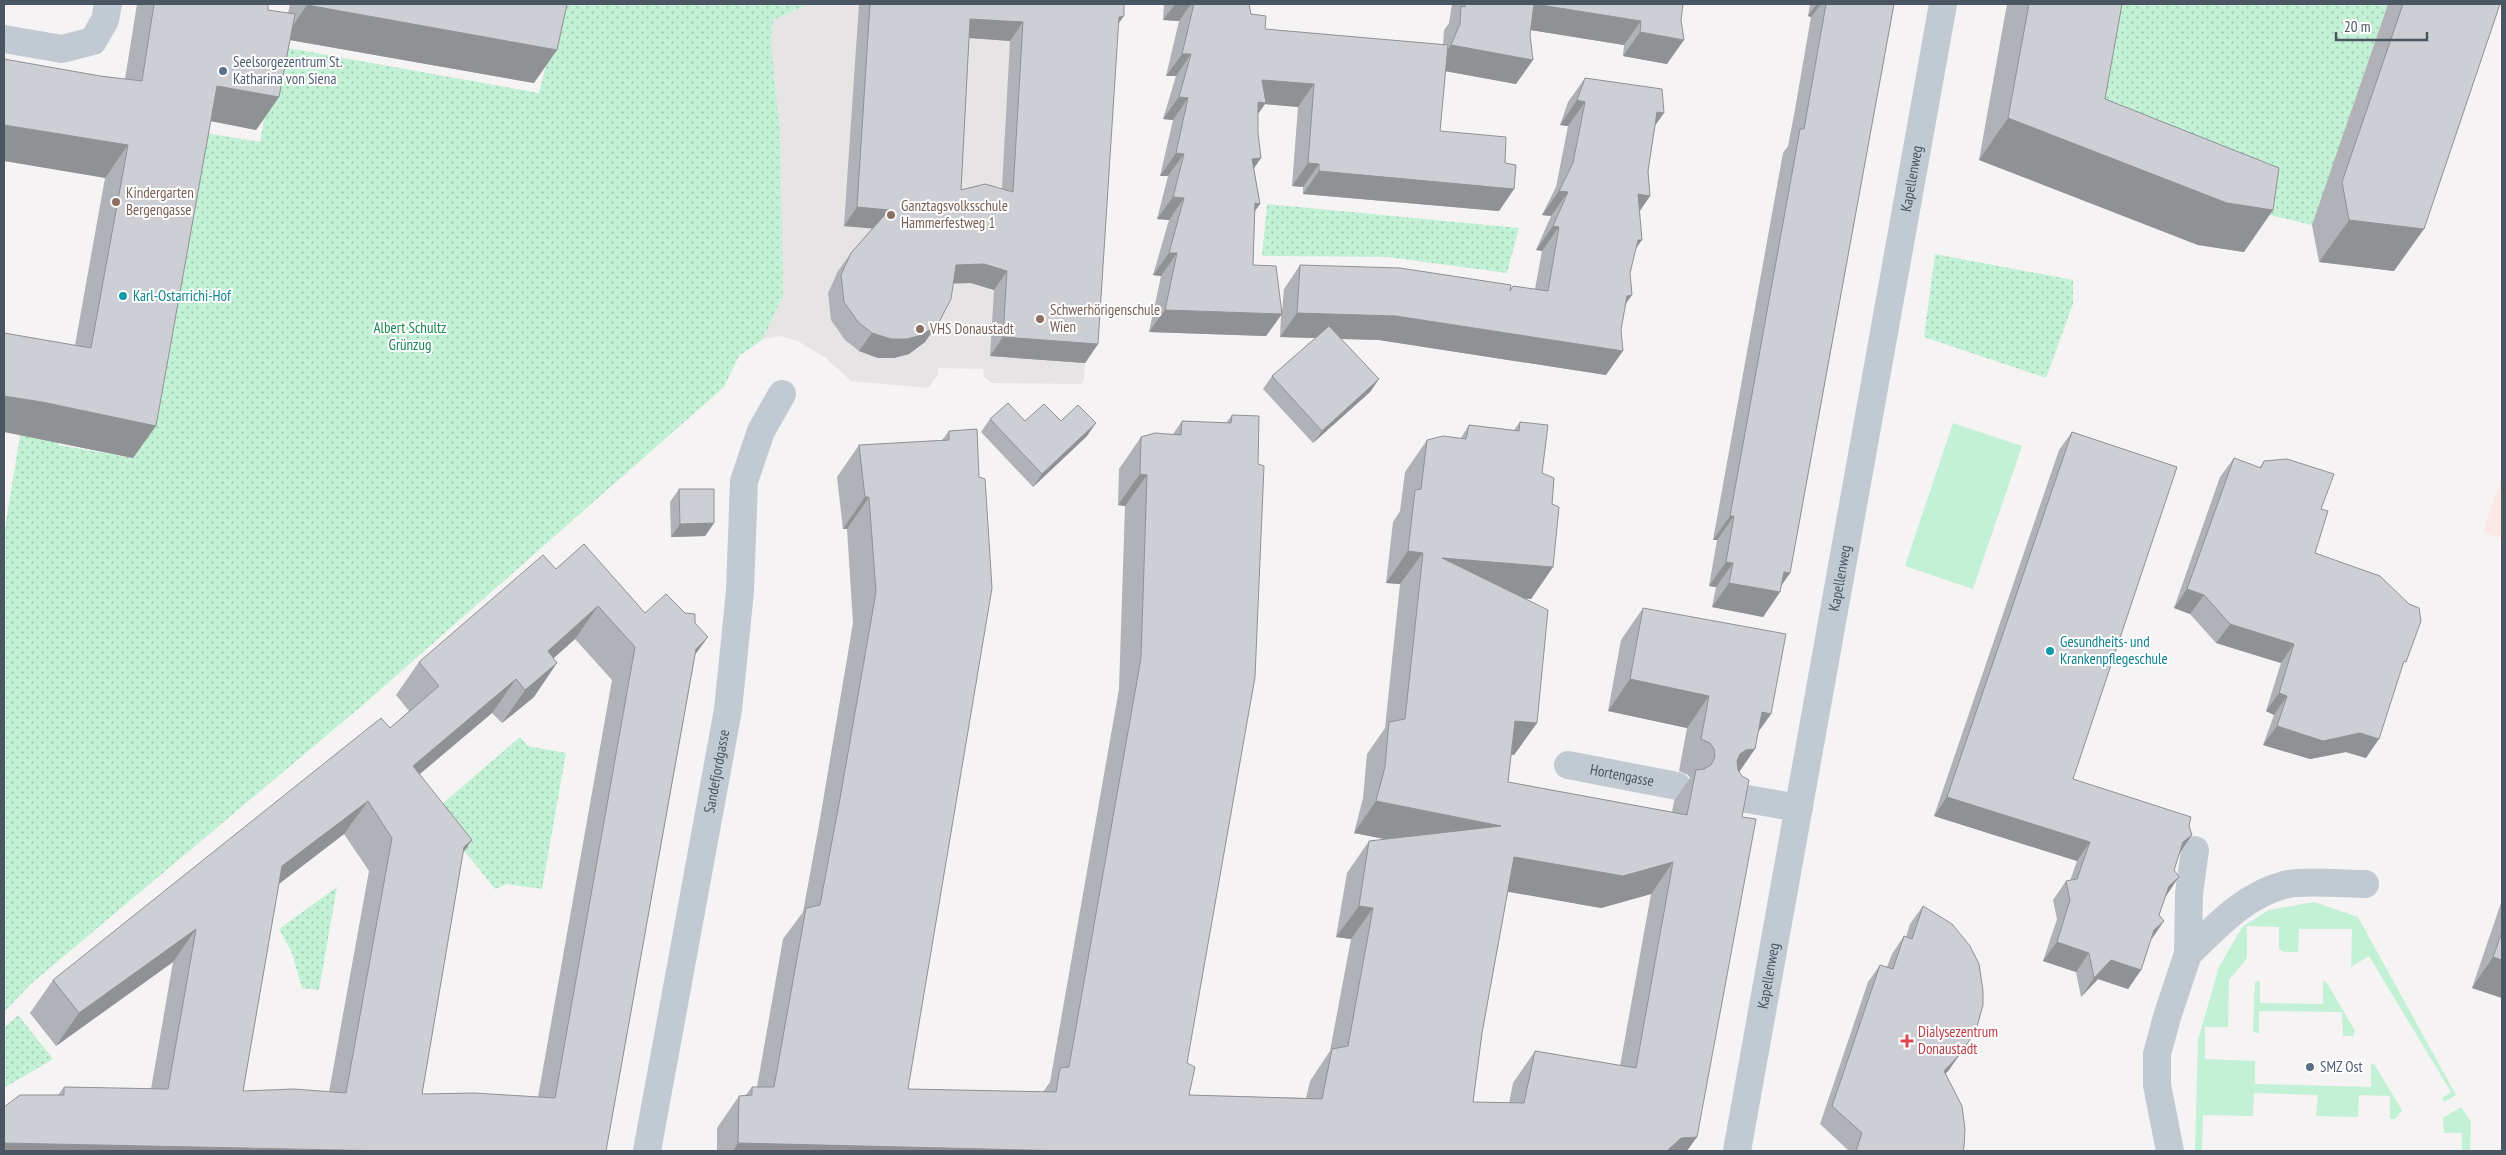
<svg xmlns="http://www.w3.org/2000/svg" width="2506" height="1155" font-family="'PT Sans Narrow',sans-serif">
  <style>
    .education { fill: #e6e4e5 }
    .medical { fill: #fce8e6 }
    .grass { fill: #c3f1d5 }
    .park { fill: url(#park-dots) }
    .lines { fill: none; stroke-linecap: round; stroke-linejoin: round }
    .minor { stroke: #c1cad2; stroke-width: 28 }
    .wall { fill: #b0b2b7; fill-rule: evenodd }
    .shaded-wall { fill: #909195 }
    .building { fill: #cdcfd5; stroke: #909195; fill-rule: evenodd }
    .service-dot { fill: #5c6f8a; stroke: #fff; stroke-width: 2 }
    .education-dot { fill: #8d6e63; stroke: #fff; stroke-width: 2 }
    .culture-dot { fill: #0f9aa8; stroke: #fff; stroke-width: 2 }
    .health-dot { fill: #e0444e; stroke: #fff; stroke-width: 2 }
    .labels { text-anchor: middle; stroke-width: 4; stroke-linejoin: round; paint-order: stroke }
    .service-label { font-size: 15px; fill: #4e5e75; stroke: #fff; text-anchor: start }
    .street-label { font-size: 15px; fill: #4a5661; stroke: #fff }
    .education-label { font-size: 15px; fill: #785e54; stroke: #fff; text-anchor: start }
    .culture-label { font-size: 15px; fill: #0d838f; stroke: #fff; text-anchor: start }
    .park-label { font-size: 15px; fill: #17864f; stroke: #fff }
    .health-label { font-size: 15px; fill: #be3a42; stroke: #fff; text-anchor: start }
  </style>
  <defs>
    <pattern id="park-dots" width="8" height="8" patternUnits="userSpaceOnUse" patternTransform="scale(1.25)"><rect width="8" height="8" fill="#c3f1d5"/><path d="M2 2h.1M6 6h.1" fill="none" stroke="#a0c6b0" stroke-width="1.8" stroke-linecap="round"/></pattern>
  </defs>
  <rect width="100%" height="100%" fill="#f5f3f3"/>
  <polygon class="education" points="809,4 1113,4 1106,36 1084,380 1081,384 992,383 984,377 983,369 938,368 938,374 928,388 851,381 826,358 798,341 781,336 763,339 783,296 771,44 773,20"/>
  <polygon class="medical" points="2502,477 2502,539 2483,532"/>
  <g class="grass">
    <polygon points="1953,423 2022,446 1973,589 1905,566"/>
    <polygon points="2314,902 2358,917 2456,1095 2444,1102 2442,1098 2451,1092 2369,956 2351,967 2352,929 2299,929 2298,952 2284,952 2279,949 2279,927 2247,926 2247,958 2229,980 2228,1027 2205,1027 2205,1059 2255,1061 2255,1084 2371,1087 2371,1064 2374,1064 2402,1110 2395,1119 2390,1119 2390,1096 2359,1095 2358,1117 2316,1116 2318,1095 2254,1093 2253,1116 2203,1115 2202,1151 2195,1151 2198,1040 2219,967 2242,927 2269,910"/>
    <polygon points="2323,980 2327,983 2355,1031 2353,1036 2343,1036 2342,1012 2259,1011 2259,1034 2253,1031 2255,982 2260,981 2260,1003 2323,1004"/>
    <polygon points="2461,1107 2471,1122 2470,1151 2462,1151 2462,1133 2444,1133 2443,1118"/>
  </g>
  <g class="park">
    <polygon points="558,4 809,4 773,20 771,44 780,133 783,296 763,339 739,356 724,387 364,704 32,983 4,1012 4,535 20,435 59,442 58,445 133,458 193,131 260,142 277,46 539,93 554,32"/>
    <polygon points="2100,4 2388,4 2345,129 2347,138 2324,189 2327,197 2320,202 2312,225 2249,210 2073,153"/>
    <polygon points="1267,204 1519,228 1507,273 1388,257 1262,256"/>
    <polygon points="1935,254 2073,280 2073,304 2046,378 1924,337"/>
    <polygon points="520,737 528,746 566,753 542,889 507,884 495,889 433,812"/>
    <polygon points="337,887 319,990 302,988 292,953 279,929"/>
    <polygon points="18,1015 53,1059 4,1088 4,1028"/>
  </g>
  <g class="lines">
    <g class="minor">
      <polyline points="4,39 62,49 93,41 105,20 108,4"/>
      <path id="s1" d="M1568,765L1677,786"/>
      <polyline points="1730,796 1799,808"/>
      <path d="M2188,954C2216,927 2245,895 2284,885C2301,880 2346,884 2365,884"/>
      <path id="s2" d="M647,1151L728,710L740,591L744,481L761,431L782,394"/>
      <path id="s3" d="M1737,1151L1943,4"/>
      <polyline points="2170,1151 2157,1085 2157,1054 2167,1017 2188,954 2189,893 2195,850"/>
    </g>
  </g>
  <g class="wall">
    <polygon points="137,4 268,4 268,10 288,13 290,4 567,4 534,83 290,40 279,97 256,130 211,121 133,458 20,435 75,345 105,178 100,76 125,79"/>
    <path d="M859,4H1124L1118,24L1098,344L1085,363L990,356L994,290L971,283H953L925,342L909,354L894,358H878L859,351L845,340L831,320L828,293L838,271L851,253L873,228L844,226ZM969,38L1010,41L1002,188L961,190Z"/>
    <polygon points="1164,4 1249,4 1251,14 1265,29 1443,45 1444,30 1449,23 1452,4 1683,4 1667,64 1623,56 1624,45 1531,30 1516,84 1445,71 1440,131 1505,163 1514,189 1499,211 1303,194 1303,187 1292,186 1298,107 1265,104 1258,114 1258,133 1261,158 1254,168 1260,204 1255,211 1253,265 1282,311 1284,289 1300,265 1511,289 1513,286 1535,289 1542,251 1536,250 1551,216 1542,215 1556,187 1568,126 1560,125 1568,102 1585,78 1655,127 1648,171 1650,196 1640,211 1635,250 1630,273 1626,304 1606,375 1379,340 1341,339 1379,379 1370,392 1313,443 1263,389 1272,376 1316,338 1280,337 1281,315 1266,336 1149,332 1161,276 1153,275 1169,220 1157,219 1168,176 1160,176 1173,120 1163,119 1176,76 1166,76 1179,21 1163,20"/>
    <polygon points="1810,4 1894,4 1790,573 1781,585 1780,592 1763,617 1712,607 1716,587 1709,586 1717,540 1713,540 1783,153 1788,146 1794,115 1811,17 1808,16"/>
    <polygon points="2007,4 2122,4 2105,99 2244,252 2198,245 1979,160"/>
    <polygon points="2388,4 2500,4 2394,271 2319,262 2312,225"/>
    <path d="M1232,415L1187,1063L1189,1095L1306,1098L1310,1081L1330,1051L1351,939L1336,937L1347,873L1369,841L1387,839L1354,833L1363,798L1367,754L1385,728L1400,584L1386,583L1393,522L1400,511L1405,472L1427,440L1461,438L1469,425L1514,430L1520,422L1542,473L1552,504L1553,567L1531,599L1524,598L1537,723L1514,755L1511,754L1508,782L1672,812L1674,801L1690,778L1688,775L1679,771L1687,728L1608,711L1621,640L1643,608L1771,714L1758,732L1739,772L1742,817L1687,1151H717V1128L739,1096H745L752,1087H757L783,939L803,912L819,825L853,623L847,529H843L837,477L859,445L942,440L949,431L977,429L908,1089L1043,1092L1050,1082L1119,689L1125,506L1118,505L1119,469L1141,437L1173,434L1182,421L1226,423ZM1508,891L1601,908L1651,894L1620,1066L1535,1051L1513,1083L1509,1103L1473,1102L1482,1033Z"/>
    <polygon points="990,419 1025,421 1061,421 1087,436 1033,487 981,432"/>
    <polygon points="2072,432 2073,779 2189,826 2192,835 2180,852 2166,896 2165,897 2141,970 2128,989 2098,979 2081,997 2076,972 2043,961 2057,919 2053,900 2066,881 2070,881 2077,861 1934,816 2059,450"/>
    <polygon points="2234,458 2259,468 2264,461 2321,509 2315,553 2402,667 2366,758 2346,752 2310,759 2263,745 2274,715 2266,711 2281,663 2216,643 2190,614 2174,608 2220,477"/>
    <polygon points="679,489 714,523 705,536 671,537 670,502"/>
    <path d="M556,569L645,613L695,656L606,1151L58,1095L64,1087L151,1089L173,962L56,1046L30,1013L53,980L390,728L409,711L396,695L419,662ZM575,639L612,680L538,1097L422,1094L463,853L420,774L492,713L502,723L534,697L553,658ZM344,834L369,871L329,1092L243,1091L279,884Z"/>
    <polygon points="2502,900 2502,998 2472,988"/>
    <polygon points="1923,906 1949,1070 1945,1074 1963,1151 1849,1151 1820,1124 1868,982 1880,965 1887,967 1892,954 1904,936 1906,937 1910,924"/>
  </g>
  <g class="shaded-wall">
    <polygon points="1175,4 1191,4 1179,21 1163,20"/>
    <polygon points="1534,4 1641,21 1624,45 1517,28"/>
    <polygon points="1817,4 1821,4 1811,17 1808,16"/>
    <polygon points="307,5 557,50 534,83 284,39"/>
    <polygon points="1124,16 1110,35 1119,17"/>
    <polygon points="970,19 1023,22 1010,41 957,37"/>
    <polygon points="1640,32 1684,40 1667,64 1623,56"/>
    <polygon points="1451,45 1533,60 1516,84 1434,69"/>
    <polygon points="1182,54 1191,54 1176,76 1166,76"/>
    <polygon points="1262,80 1314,84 1298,107 1265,104 1250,125"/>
    <polygon points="217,86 279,97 256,130 195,118"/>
    <polygon points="1179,97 1188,98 1173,120 1163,119"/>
    <polygon points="1577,100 1585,102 1568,126 1560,125"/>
    <polygon points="1657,112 1664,113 1647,137"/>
    <polygon points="2008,118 2273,210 2244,252 2198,245 1979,160"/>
    <polygon points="4,125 128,145 105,178 4,161"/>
    <polygon points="1176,153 1184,154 1168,176 1160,176"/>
    <polygon points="1261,158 1245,181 1252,159"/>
    <polygon points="1308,163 1319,164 1303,187 1292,186"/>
    <polygon points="1319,171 1514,189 1499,211 1303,194"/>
    <polygon points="1559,191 1568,192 1551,216 1542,215"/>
    <polygon points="1638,194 1650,196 1633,220"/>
    <polygon points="1173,197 1184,198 1169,220 1157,219"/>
    <polygon points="1255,203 1260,204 1244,226"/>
    <polygon points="857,207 889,210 876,229 844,226"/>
    <polygon points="2349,220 2424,229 2394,271 2319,262"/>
    <polygon points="1553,226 1559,227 1542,251 1536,250"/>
    <polygon points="1638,240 1642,240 1625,264"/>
    <polygon points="1169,253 1177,253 1161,276 1153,275"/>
    <polygon points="984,264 1007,271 994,290 971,283 943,284 956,265"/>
    <polygon points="1632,295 1615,319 1627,296"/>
    <polygon points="1165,310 1282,314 1266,336 1149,332"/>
    <polygon points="1297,313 1396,316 1623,351 1606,375 1379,340 1280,337"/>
    <polygon points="938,324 925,342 909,354 894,358 878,358 859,351 872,333"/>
    <polygon points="1003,337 1098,344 1085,363 990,356"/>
    <polygon points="1379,379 1370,392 1313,443 1322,431"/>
    <polygon points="4,396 42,402 156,426 133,458 4,432"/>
    <polygon points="1096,423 1087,436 1033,487 1042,474"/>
    <polygon points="1140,474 1147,475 1125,506 1118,505"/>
    <polygon points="865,497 869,497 847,529 843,529"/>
    <polygon points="1730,516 1734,516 1717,540 1713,540"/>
    <polygon points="714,523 705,536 671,537 680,524"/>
    <polygon points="1408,551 1423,553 1400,584 1386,583"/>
    <polygon points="1442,558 1553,567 1531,599 1420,590"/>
    <polygon points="1726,562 1733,563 1716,587 1709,586"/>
    <polygon points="1784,572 1790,573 1777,592 1780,592 1763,617 1712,607 1729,583"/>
    <polygon points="2187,589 2204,595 2190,614 2174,608"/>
    <polygon points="598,606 575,639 525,684 548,651"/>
    <polygon points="2230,624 2294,644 2281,663 2216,643"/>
    <polygon points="708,637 684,670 696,649"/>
    <polygon points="557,663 534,697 502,723 525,690"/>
    <polygon points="516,679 492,713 390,799 413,766"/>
    <polygon points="1630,679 1709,696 1687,728 1608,711"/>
    <polygon points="2279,693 2287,696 2274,715 2266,711"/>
    <polygon points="1762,712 1771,714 1748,746"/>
    <polygon points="1515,721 1537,723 1514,755 1492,752"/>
    <polygon points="2277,726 2360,733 2379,739 2366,758 2346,752 2310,759 2263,745"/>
    <polygon points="1755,749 1733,781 1724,782 1740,754 1746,750"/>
    <polygon points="1947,797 2090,842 2077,861 1934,816"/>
    <polygon points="368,801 344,834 259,899 282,866"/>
    <polygon points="1376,801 1501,826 1479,858 1354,833"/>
    <polygon points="2192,835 2179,854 2183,842"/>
    <polygon points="472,840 449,873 464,847"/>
    <polygon points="1514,857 1673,862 1651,894 1601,908 1492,889"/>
    <polygon points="2179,877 2166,896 2155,904 2169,886"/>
    <polygon points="1359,906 1373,908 1351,939 1336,937"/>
    <polygon points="2164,921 2151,940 2154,930"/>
    <polygon points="196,929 173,962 56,1046 79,1013"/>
    <polygon points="2057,942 2089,953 2076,972 2043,961"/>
    <polygon points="2493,957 2502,960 2502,998 2472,988"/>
    <polygon points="2111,960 2141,970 2128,989 2098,979 2081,997 2094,978"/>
    <polygon points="1961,1053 1949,1070 1931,1089 1944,1071"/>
    <polygon points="1697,1137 1687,1151 1667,1151 1681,1138"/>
    <polygon points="4,1143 390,1151 4,1151"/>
    <polygon points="738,1143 1069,1151 733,1151"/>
  </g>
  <g class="building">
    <polygon points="154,4 268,4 268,10 295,14 279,97 217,86 156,426 42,402 4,396 4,333 91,348 128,145 4,125 4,59 100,76 142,81"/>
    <polygon points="307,4 567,4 557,50 307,5"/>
    <path d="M870,4H1124V16L1119,17L1098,344L1003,337L1007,271L984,264L956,265L951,299L938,324L922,335L907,339H891L872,333L858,322L844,302L841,275L851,253L889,210L857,207ZM970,19L1023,22L1013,192L985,184L961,190Z"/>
    <polygon points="1194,4 1249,4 1251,14 1266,16 1265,29 1448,45 1440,131 1506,137 1505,163 1516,165 1514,189 1319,171 1319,164 1308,163 1314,84 1262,80 1266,103 1258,102 1258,133 1261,158 1252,159 1260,204 1255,203 1253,265 1276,266 1282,314 1165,310 1177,253 1169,253 1184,198 1173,197 1184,154 1176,153 1188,98 1179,97 1191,54 1182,54"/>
    <polygon points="1465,4 1683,4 1681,20 1684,40 1640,32 1641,21 1534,4 1530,35 1533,60 1451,45 1460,24 1461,6 1465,7"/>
    <polygon points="1826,4 1894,4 1790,573 1784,572 1780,592 1729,583 1733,563 1726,562 1734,516 1730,516 1800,129 1804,129"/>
    <polygon points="2029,4 2122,4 2105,99 2279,168 2273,210 2227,203 2008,118"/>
    <polygon points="2403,4 2500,4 2424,229 2349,220 2342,182"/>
    <polygon points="1585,78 1662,89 1664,113 1657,112 1648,171 1650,196 1638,194 1642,240 1638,240 1630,273 1632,295 1627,296 1621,330 1623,351 1396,316 1297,313 1300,265 1400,268 1511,285 1510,291 1513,286 1548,291 1559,227 1553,226 1568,192 1559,191 1573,163 1585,102 1577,100"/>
    <polygon points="1329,326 1379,379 1322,431 1272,376"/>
    <polygon points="1008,403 1025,421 1044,404 1061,421 1078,405 1096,423 1042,474 990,419"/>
    <path d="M1232,415L1259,416L1258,464L1264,466L1255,677L1187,1063L1195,1067L1189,1095L1322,1099L1332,1049L1348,1046L1373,908L1359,906L1369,841L1501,826L1376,801L1385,767L1389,722L1405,719L1423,553L1408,551L1415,490L1421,489L1427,440L1443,436L1466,439L1469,425L1519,431L1520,422L1548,425L1542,473L1554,478L1552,504L1559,507L1553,567L1442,558L1548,610L1537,723L1515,721L1508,782L1687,815L1696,770L1704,769L1711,765L1715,757L1714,749L1710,743L1701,739L1709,696L1630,679L1643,608L1786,634L1771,714L1762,712L1755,749L1746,750L1740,754L1737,761L1738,770L1742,776L1749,780L1742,817L1756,819L1697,1137L1681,1138L1668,1150L1667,1151H1069L738,1143L739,1096L752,1095V1087H774L806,908L820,905L841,793L876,592L869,497H865L859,445L949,440V431L977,429L979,477L985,479L992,588L908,1089L1056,1092L1060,1068L1069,1067L1141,658L1147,475L1140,474L1141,437L1155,433L1181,435L1182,421L1231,423ZM1514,857L1623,876L1673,862L1636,1068L1535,1051L1524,1103L1473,1102L1482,1033Z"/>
    <polygon points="2072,432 2177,467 2073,779 2191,817 2189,826 2192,835 2183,842 2174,870 2179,877 2169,886 2159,915 2164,921 2154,930 2141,970 2111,960 2094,978 2089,953 2057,942 2070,900 2066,881 2077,879 2090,842 1947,797"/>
    <polygon points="2234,458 2261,468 2264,461 2287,459 2334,474 2321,509 2328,511 2315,553 2380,576 2409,604 2419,608 2421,621 2406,662 2404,661 2379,739 2360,733 2323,741 2277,726 2287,696 2279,693 2294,644 2230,624 2204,595 2187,589"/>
    <polygon points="679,489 714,489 714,523 680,524"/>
    <path d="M584,544L645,613L666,594L685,613L695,614V623L708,637L696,649L606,1151H390L4,1143V1107L20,1095H64V1087L168,1089L196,929L79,1013L53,980L381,718L390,728L439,686L419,662L543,555L556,569ZM598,606L635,647L555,1098L474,1093L422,1094L464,847L472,840L413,766L516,679L525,690L557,663L548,651ZM368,801L392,838L346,1093L294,1089L243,1091L282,866Z"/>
    <polygon points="1923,906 1952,924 1970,946 1979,964 1983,991 1983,1005 1976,1030 1961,1053 1944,1071 1962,1106 1965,1129 1964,1147 1963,1151 1856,1151 1862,1133 1832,1106 1880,965 1893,969 1904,936 1912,939"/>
    <polygon points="2502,932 2502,960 2493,957"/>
  </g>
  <g class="service-dot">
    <circle cx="223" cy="71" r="5"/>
    <circle cx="2310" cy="1067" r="5"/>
  </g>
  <g class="education-dot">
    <circle cx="116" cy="202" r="5"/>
    <circle cx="891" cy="215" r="5"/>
    <circle cx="1040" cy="319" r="5"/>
    <circle cx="920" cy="329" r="5"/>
  </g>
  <g class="culture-dot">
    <circle cx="123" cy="296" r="5"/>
    <circle cx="2050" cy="651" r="5"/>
  </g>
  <path class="health-dot" d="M1904.5 1033.5h5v5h5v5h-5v5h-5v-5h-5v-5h5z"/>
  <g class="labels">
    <g class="service-label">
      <text x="233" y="67">Seelsorgezentrum St.<tspan x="233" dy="17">Katharina von Siena</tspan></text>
      <text x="2320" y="1072">SMZ Ost</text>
    </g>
    <g class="street-label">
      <text dy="5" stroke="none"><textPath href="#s3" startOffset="988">Kapellenweg</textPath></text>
      <text dy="5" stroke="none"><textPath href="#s3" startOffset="582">Kapellenweg</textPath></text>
      <text dy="5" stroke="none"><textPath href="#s2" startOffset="386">Sandefjordgasse</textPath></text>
      <text dy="5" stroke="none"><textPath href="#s1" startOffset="55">Hortengasse</textPath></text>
      <text dy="5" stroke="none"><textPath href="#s3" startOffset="178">Kapellenweg</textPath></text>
    </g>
    <g class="education-label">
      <text x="126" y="198">Kindergarten<tspan x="126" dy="17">Bergengasse</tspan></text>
      <text x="901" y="211">Ganztagsvolksschule<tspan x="901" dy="17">Hammerfestweg 1</tspan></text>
      <text x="1050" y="315">Schwerhörigenschule<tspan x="1050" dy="17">Wien</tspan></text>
      <text x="930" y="334">VHS Donaustadt</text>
    </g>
    <g class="culture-label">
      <text x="133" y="301">Karl-Ostarrichi-Hof</text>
      <text x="2060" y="647">Gesundheits- und<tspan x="2060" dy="17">Krankenpflegeschule</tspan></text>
    </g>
    <g class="park-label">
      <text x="410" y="333">Albert Schultz<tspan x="410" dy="17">Grünzug</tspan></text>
    </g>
    <g class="health-label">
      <text x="1918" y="1037">Dialysezentrum<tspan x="1918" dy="17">Donaustadt</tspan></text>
    </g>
  </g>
  <rect width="2506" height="1155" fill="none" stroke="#4a5661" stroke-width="10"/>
  <path d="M2336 32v8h91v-8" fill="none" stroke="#4a5661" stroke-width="2.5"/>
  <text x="2344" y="32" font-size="15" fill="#4a5661" stroke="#ffffff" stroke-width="4" paint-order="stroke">20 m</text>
</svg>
